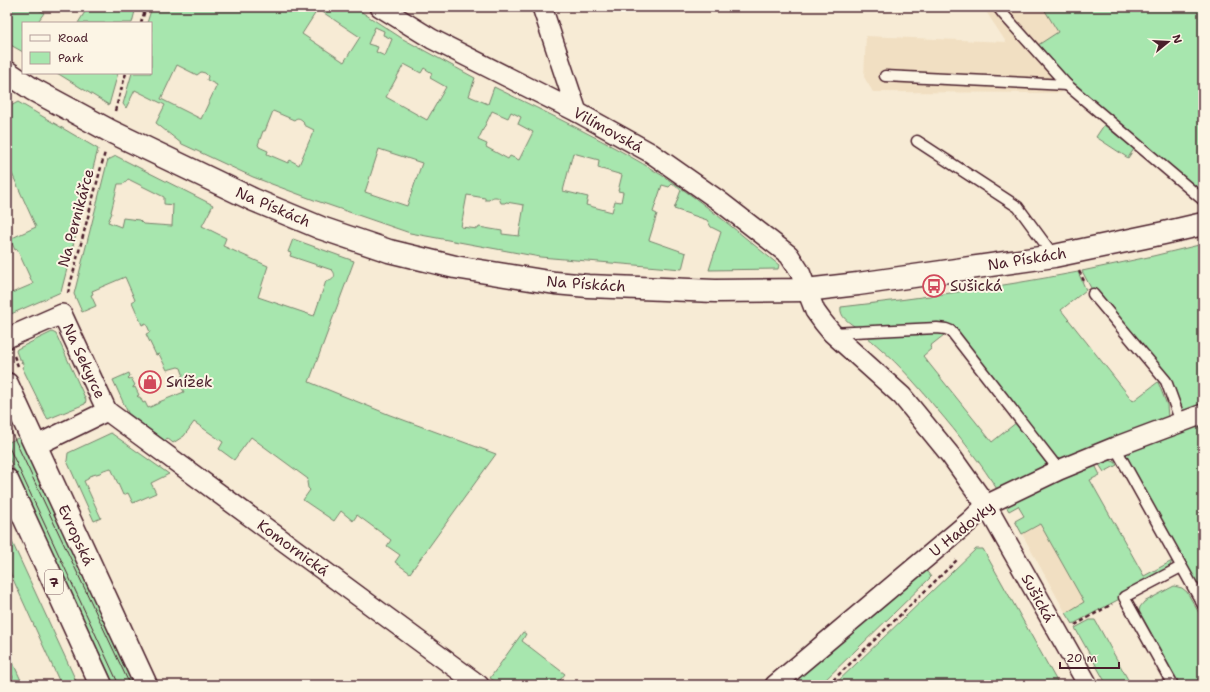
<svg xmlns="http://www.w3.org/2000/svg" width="1210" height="692" font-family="'Shantell Sans',sans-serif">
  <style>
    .built { fill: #f1dfc2 }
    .green { fill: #a7e6ae; stroke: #78826c; fill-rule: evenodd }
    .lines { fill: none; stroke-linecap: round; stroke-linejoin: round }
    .service-casing { stroke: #4a1f2b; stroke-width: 13 }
    .minor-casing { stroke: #4a1f2b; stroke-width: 22 }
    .tertiary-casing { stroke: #4a1f2b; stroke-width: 25 }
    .primary-casing { stroke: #4a1f2b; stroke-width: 25 }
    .path { stroke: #4a1f2b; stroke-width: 2.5; stroke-dasharray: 4 3; stroke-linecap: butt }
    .service { stroke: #fcf5e5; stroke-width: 10 }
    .minor { stroke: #fcf5e5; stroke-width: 19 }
    .tertiary { stroke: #fcf5e5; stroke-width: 22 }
    .primary { stroke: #fcf5e5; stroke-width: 22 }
    .tram { stroke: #4a1f2b; stroke-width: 1 }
    .labels { text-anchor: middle; stroke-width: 4; stroke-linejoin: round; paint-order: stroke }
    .shield { fill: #fcf5e5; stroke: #7f5f63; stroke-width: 1 }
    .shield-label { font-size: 14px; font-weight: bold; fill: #4a1f2b }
    .street-label { font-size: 15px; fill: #4a1f2b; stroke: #fcf5e5 }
    .poi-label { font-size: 15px; fill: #4a1f2b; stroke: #fcf5e5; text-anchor: start }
  </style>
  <rect width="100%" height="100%" fill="#f7ebd5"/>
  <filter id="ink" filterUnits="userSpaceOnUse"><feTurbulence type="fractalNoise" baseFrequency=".025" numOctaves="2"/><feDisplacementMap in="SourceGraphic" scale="8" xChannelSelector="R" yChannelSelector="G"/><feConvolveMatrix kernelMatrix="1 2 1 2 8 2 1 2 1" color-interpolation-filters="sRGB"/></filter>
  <g filter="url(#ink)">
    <g class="built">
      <polygon points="983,7 1053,7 1070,73 1061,93 873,92 864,77 866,36 1006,42"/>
      <polygon points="1049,519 1096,602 1069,619 1022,534"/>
    </g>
    <g class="green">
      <polygon points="7,7 39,7 38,9 44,13 37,23 23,23 23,52 7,43"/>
      <polygon points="88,7 136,7 132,23 78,23"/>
      <path d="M152,7H296L301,10L303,7H354L403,39L475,78L469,96L488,104L494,87C551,115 609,142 663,176C704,202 741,235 779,265L778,269L709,270L721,232L711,227L707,220L674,209L681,190L672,184L669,187L662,185L653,212L657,214L649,240L686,253L682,269L540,257L410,233L314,200L253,177L182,144L156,123L165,105L135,90L126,108L123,104L132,73H151V23H147ZM318,9L360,37L344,62L302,34ZM375,27L384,31L383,35L392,39L385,56L376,52L378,47L368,44ZM404,64L421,73L424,68L432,73L430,78L446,87L427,120L386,97ZM177,65L197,75L201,72L205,73L208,76L207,80L217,85L201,119L161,99ZM273,111L294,120C297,117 300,118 303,121L304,125L314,130L299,165L290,160L288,163L267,154L268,151L259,147V146L258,145L263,131H265ZM492,111L508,118L511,112L521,117L518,124L533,132L519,160L510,156L508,159L486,147L487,144L478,140ZM379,149L422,163L407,206L365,192ZM573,153L599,160L598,168L622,175L618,191L623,192L621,202L615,201L612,212L586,205L588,197L563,191ZM467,195L485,198V200H489C492,197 495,196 499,198L501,203H505L506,202L524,205L519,236L502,234V231L479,227L478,229L461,227Z"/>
      <polygon points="1041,7 1203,7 1203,193 1077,88 1035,47 1058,32 1044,9 1043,10"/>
      <polygon points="57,73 118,73 109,105"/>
      <polygon points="18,102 98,149 61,292 11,314 7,314 7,295 33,284 17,249 15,250 10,239 36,227 9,167 7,167 7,108"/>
      <polygon points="1104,125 1134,149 1128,158 1096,137"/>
      <path d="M116,156L213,205L202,226L226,238L223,246L268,266L258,297L314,316L326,281C332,282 338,276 332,270L290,256L291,253L288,252L293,239L354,261L309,382L390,415L496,454L410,573L395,562L400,555L387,546L391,540L357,515L353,521L341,511L334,521L303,500L310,490L308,488L307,482L308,479L251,437L234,460L219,449L223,442L194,422L184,436L173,443L167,438L165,441L128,413L113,380L129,373L130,376L128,378L129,379L131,378L135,385L133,387V388L135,387L139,395L137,396L138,397H140L143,403L145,402L148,408L159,403V402L184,392L181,386L183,385L180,379L183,374L181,368L178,367L167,370L159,354L156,355L146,334L150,332L146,323L142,325L132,302L135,300L125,277L92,291L93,294L91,295L96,306L82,312L74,294L107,163L108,160ZM128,179L164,197V204L173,205L172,226L143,224L139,220L123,218L121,227L108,222L112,213L111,212L118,184C123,184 126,184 128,179Z"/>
      <polygon points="1203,244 1203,412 1182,413 1168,377 1099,292 1092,290 1082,271 1153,256"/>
      <path d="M1078,272L1086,290L1061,310L1133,401L1158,382L1167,405L1168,417L1061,466L1028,424L1029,423L953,328H857C850,323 839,317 841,307C920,298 999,287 1078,272Z"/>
      <polygon points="52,332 56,334 86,400 85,404 48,419 47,418 22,367 24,366 22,362 21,363 22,361 21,359 19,359 16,351 17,349"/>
      <path d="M939,333L944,335L930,346L931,349L923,356L992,442L1017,422L1052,470L1000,494C981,463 959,435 936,408C915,382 893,358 867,337Z"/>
      <polygon points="1203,422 1203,596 1125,459 1127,452"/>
      <path d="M111,433L169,474L151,483L156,493L133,503L128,493L123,495L111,468C108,469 105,469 102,471L100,473L89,476L88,479L84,481L101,518L94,521L67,461L68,453Z"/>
      <polygon points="20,437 133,685 114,685 7,454 7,443"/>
      <polygon points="1106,459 1115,462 1117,465 1104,472 1098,463 1095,465 1100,475 1090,480 1144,576 1172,561 1168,570 1164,575 1073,624 1066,613 1084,602 1040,524 1022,534 1015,521 1024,516 1018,506 1009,511 1004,503"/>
      <polygon points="7,531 78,685 61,685 7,566"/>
      <polygon points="976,549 983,549 1059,685 834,685"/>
      <polygon points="922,565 931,577 820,685 783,685"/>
      <polygon points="1174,586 1182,588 1187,592 1203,620 1203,685 1180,685 1139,611 1140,607 1144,602"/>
      <polygon points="1090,620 1095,620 1131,685 1107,685 1075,628"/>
      <polygon points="523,632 526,634 522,641 565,674 556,685 500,685 490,678"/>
      <polygon points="7,649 23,685 7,685"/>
    </g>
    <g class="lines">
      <g class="service-casing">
        <g id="service">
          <polyline points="998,7 1004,15 1067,85 1203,200"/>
          <polyline points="885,76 1067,85"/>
          <polyline points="917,141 1018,207 1054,256"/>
          <polyline points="1093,294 1166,381 1181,422"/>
          <polyline points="832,333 937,328 946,329 951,331 1059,470"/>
          <polyline points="1115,447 1203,605"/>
          <polyline points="1173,685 1124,597 1181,567"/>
        </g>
      </g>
      <g class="minor-casing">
        <g id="minor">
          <polyline points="380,7 432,39 577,112 651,153 718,200 789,255 800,272 815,311 823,322 832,333 902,396 951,456 986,505 1088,685"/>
          <polyline points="542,7 577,112"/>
          <polyline points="7,338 62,314 107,411 479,685"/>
          <polyline points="35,446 107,411"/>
          <polyline points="775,685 971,520 986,505 1059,470 1115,447 1203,414"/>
        </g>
      </g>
      <g class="tertiary-casing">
        <polyline id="tertiary" points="7,72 32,89 110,131 254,200 321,228 389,251 455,267 555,283 588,286 715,291 806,290 858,284 1054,256 1164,233 1203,224"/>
      </g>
      <g class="primary-casing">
        <g id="primary">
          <polyline points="7,384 146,685"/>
          <polyline points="7,480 101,685"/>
        </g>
      </g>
      <g class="path">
        <polyline points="141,23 146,7"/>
        <polyline points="115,111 126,73"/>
        <polyline points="1079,271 1085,283"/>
        <polyline points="68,293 105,152"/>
        <polyline points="14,356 18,366"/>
        <polyline points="1075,625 1112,604"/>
        <polyline points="7,668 16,685"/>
        <polyline points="828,685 958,559"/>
      </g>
      <use href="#service" class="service"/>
      <use href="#minor" class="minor"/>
      <use href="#tertiary" class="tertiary"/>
      <use href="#primary" class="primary"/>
      <g class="tram">
        <polyline points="7,423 130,685"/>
        <polyline points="7,443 119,685"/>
      </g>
    </g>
  </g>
  <defs>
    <g id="bus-ring" transform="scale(1.15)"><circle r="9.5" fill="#fcf5e5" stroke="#d1495b" stroke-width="1.5"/><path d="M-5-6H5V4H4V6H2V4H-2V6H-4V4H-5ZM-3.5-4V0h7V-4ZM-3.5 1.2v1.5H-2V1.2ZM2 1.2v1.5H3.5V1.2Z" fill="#d1495b"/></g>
    <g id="shop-ring" transform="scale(1.15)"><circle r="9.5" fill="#fcf5e5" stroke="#d1495b" stroke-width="1.5"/><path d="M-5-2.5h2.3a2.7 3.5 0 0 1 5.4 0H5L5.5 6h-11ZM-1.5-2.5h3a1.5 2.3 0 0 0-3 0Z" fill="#d1495b"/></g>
  </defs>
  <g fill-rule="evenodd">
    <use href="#bus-ring" x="934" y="286"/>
    <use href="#shop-ring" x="150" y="382"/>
  </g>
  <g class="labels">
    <rect class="shield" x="45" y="570" width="18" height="24" rx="3"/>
    <g class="shield-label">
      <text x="54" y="587">7</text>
    </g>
    <g class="street-label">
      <text transform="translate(608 130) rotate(29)" y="5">Vilímovská</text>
      <text transform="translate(273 207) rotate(23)" y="5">Na Pískách</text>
      <text transform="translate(76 218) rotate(-75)" y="5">Na Pernikářce</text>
      <text transform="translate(1027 259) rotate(-9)" y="5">Na Pískách</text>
      <text transform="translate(586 284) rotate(4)" y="5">Na Pískách</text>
      <text transform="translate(84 361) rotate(65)" y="5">Na Sekyrce</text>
      <text transform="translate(962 529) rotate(-39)" y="5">U Hadovky</text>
      <text transform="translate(76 535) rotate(65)" y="5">Evropská</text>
      <text transform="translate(293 548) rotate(36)" y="5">Komornická</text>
      <text transform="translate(1038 598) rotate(61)" y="5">Sušická</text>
    </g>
    <g class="poi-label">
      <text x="950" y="291">Sušická</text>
      <text x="166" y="387">Snížek</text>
    </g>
  </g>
  <rect width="1210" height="692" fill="none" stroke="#fcf5e5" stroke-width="24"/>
  <rect x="12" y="12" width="1186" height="668" fill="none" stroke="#4a1f2b" stroke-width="1.5" filter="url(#ink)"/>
  <rect x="22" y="22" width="130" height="52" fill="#fcf5e5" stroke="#b59f9b"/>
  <rect x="30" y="35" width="20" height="6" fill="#fcf5e5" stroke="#b59f9b"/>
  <text x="58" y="42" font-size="12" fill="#4a1f2b">Road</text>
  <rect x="30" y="52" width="20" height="12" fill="#a7e6ae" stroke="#b59f9b"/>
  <text x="58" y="62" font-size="12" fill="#4a1f2b">Park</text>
  <g transform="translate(1168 42) rotate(72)" stroke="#fcf5e5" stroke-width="3" paint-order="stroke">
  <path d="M0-3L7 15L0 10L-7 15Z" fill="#4a1f2b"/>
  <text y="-6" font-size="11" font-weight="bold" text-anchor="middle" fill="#4a1f2b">N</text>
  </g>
  <path d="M1060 662v6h59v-6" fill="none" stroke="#4a1f2b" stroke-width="2"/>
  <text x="1066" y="662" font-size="12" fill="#4a1f2b" stroke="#fcf5e5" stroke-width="3" paint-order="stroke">20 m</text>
</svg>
